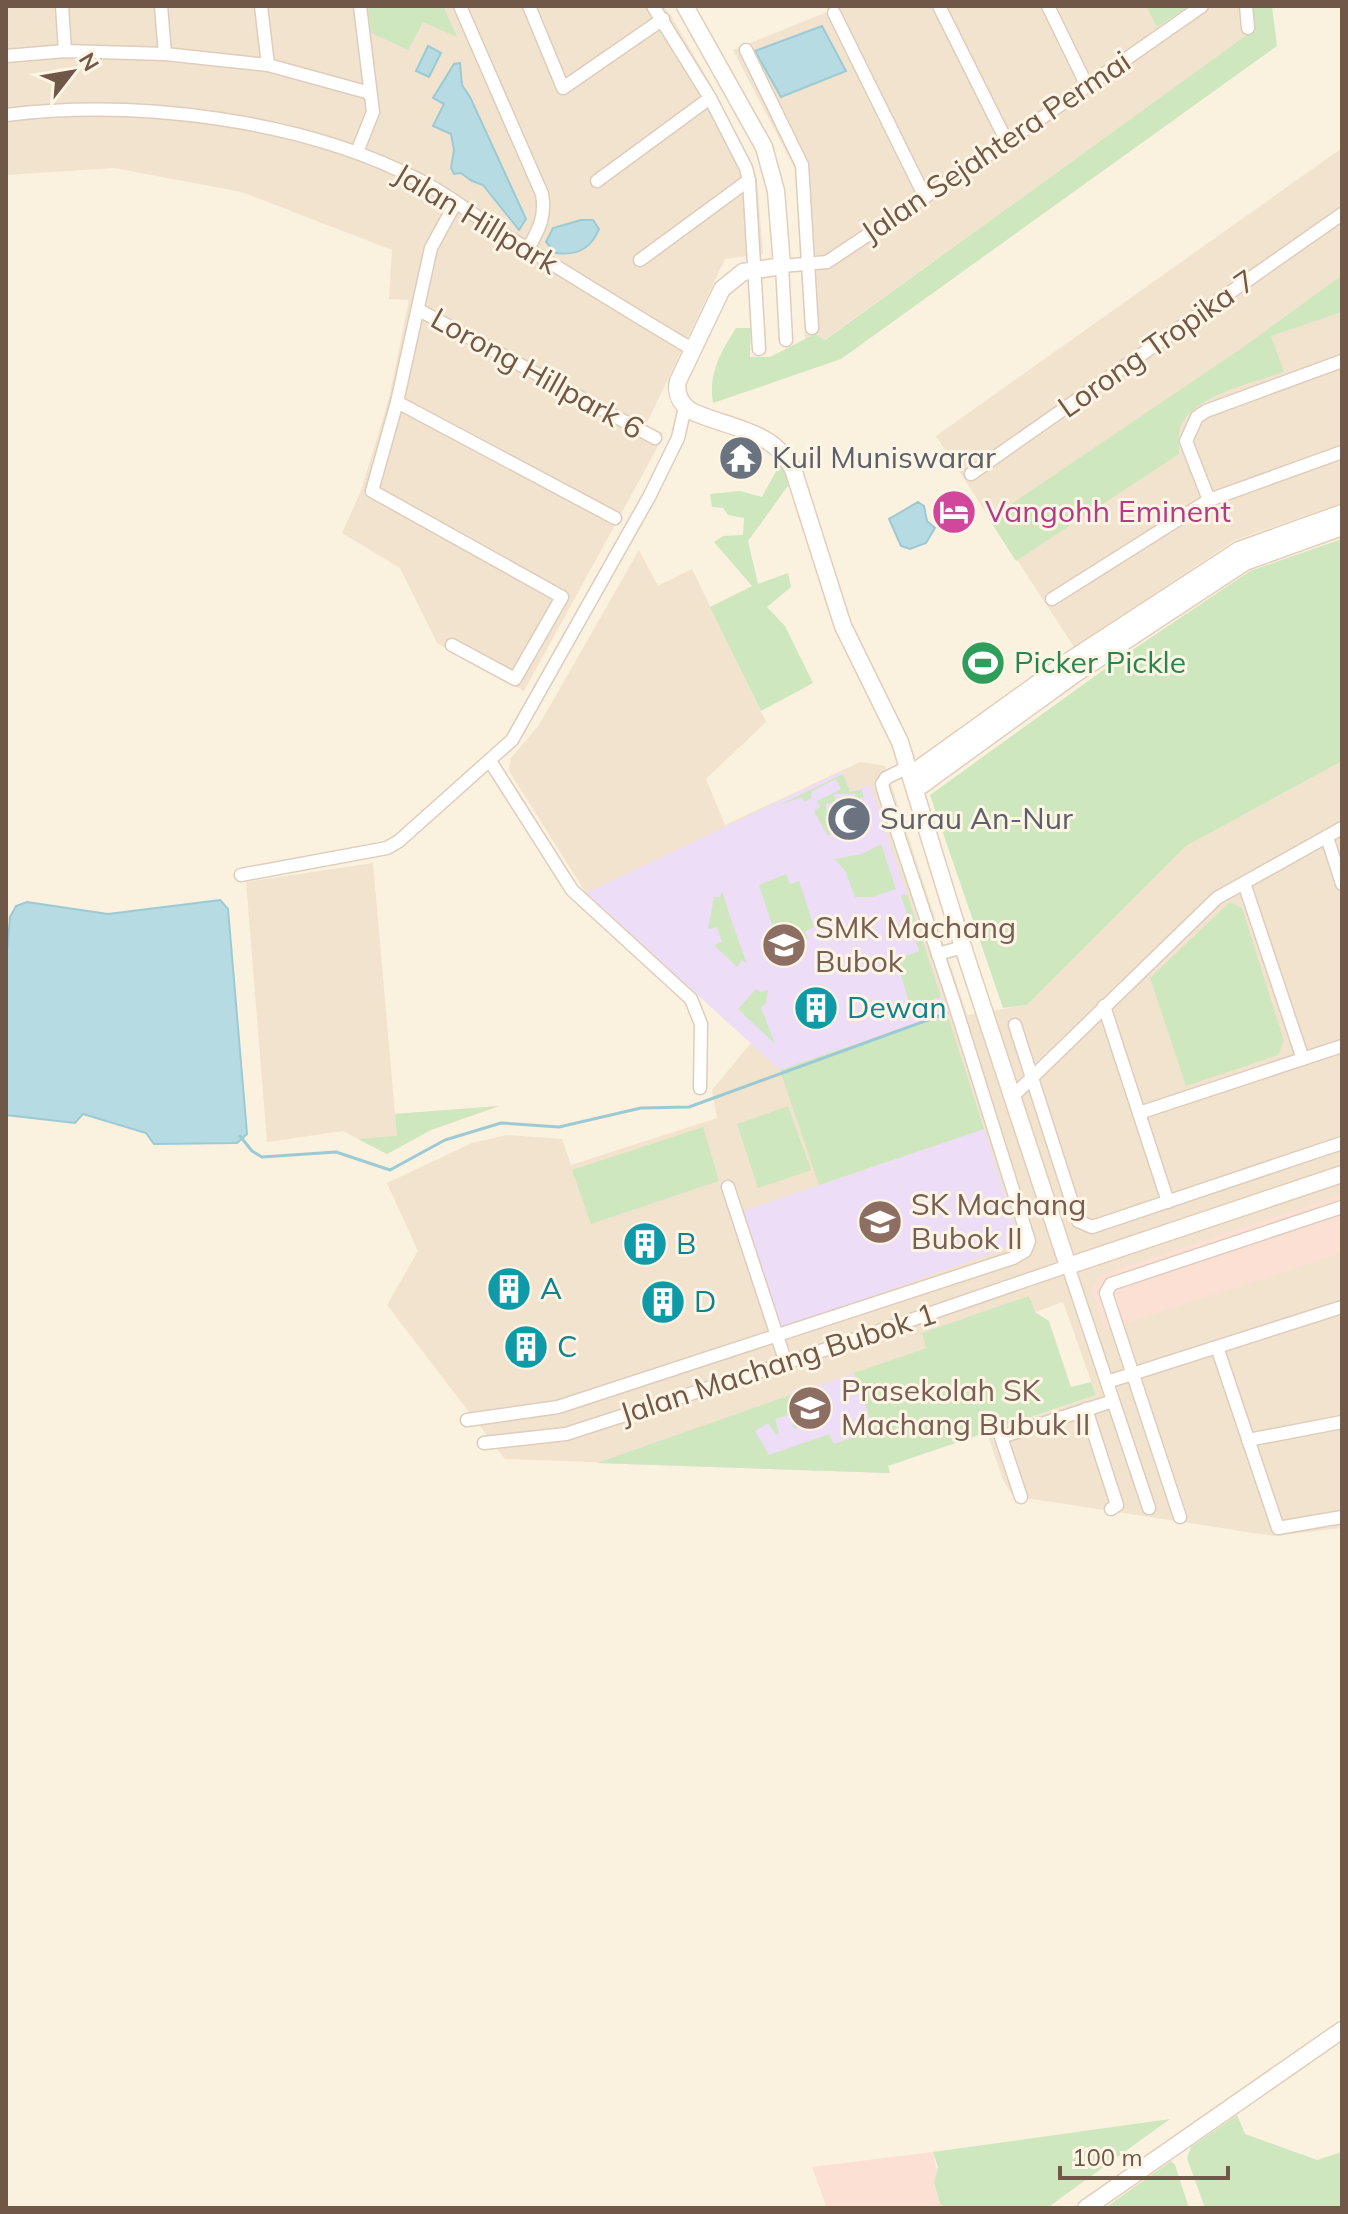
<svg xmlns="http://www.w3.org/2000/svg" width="1348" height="2214" font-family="Mulish,sans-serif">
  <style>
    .residential { fill: #f2e3ce }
    .commercial { fill: #fbe0d3 }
    .education { fill: #eeddf6 }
    .green { fill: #cee7bf }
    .water { fill: #b6dbe3; stroke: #9ccad4; stroke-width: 2 }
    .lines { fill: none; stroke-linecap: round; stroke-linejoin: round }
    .stream { stroke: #9ccad4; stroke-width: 3 }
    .street-casing { stroke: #decdbc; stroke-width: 15 }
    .secondary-casing { stroke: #e3cebb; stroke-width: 19 }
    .street { stroke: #fff; stroke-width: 12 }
    .secondary { stroke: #fff; stroke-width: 16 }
    .labels { text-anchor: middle; stroke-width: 6; stroke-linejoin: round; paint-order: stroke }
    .street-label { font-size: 30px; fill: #705849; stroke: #fef5e5 }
    .worship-label { font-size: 30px; fill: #5b616d; stroke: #fef5e5; text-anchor: start }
    .hotel-label { font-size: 30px; fill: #b23c85; stroke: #fef5e5; text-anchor: start }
    .leisure-label { font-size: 30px; fill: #27864d; stroke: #fef5e5; text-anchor: start }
    .education-label { font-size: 30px; fill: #785e54; stroke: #fef5e5; text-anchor: start }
    .culture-label { font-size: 30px; fill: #0d838f; stroke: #fef5e5; text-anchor: start }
  </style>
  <rect width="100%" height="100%" fill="#fbf1df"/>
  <g class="residential">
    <polygon points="6,6 663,6 671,16 713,88 757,180 763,254 725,259 646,425 663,433 662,439 524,691 437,643 400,568 342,533 361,491 389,398 409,300 389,299 392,250 242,192 114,168 6,175"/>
    <polygon points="842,6 1253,6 1252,32 824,340 815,334 805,339 796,171 733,50"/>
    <polygon points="1342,148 1342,503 1235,540 1074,647 936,436"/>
    <polygon points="639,550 658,586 692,569 766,722 706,779 725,825 860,762 885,766 967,1015 1027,1005 1186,846 1342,761 1342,1528 1274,1536 1013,1496 1003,1480 987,1433 1096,1395 1063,1302 1035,1312 922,1334 927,1348 855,1373 890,1473 505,1459 387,1305 418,1251 387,1183 472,1143 507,1135 562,1139 571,1165 717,1118 712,1090 751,1043 586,893 509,771 511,758 539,725"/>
    <polygon points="373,863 395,1114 499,1106 431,1130 387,1154 343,1131 267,1142 246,882"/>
  </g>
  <g class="commercial">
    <polygon points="1342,1194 1342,1253 1105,1330 1091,1289 1100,1275"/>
    <polygon points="933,2152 937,2170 934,2184 940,2204 947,2208 827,2208 812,2167"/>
  </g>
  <g class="education">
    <polygon points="842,771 850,791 870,785 947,1013 780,1070 586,893"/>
    <polygon points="984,1129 1017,1233 1012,1246 781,1329 743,1211"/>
    <polygon points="854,1373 890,1473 597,1463"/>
  </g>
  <g class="green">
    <polygon points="368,6 443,6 457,37 423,22 408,50 371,33"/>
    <polygon points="1146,6 1189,6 1157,27"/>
    <path d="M1253,6H1272L1277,46L841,359L713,403C708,374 720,353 736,328H751L750,357H770L815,334L825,340L1251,32Z"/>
    <path d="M1342,275V312L1271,336L1284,372C1253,383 1192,395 1180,428C1178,435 1179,446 1179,454L1016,561L989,519L1245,346Z"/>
    <polygon points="780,464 790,483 748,541 758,584 788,573 791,587 767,607 785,626 813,683 761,711 710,607 752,586 714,542 723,536 743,535 744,518 728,515 723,508 712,507 710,494 740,491 762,497"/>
    <polygon points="1342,539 1342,761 1186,846 1027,1005 1003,1008 930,795 1113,663 1250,571"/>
    <polygon points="843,774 850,792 862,789 864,798 856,799 855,794 834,794 835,802 826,804 830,835 827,835 814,811 820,807 817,801 841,789 836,779 812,791 811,798 804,802 802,797 777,806"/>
    <polygon points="881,844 896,889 872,897 855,897 845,870 834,859 862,854"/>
    <polygon points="786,874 790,884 799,881 814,927 805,931 808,939 779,946 759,885"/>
    <polygon points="722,891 729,913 726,915 729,914 747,964 742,960 737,967 714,945 722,942 717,927 708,929 714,897 720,897"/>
    <polygon points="907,894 941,997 911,1008 896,959 919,951 901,896"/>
    <polygon points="1230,902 1242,908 1284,1041 1278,1055 1186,1086 1150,978"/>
    <polygon points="756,989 760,992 768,990 766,1004 761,1007 775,1044 738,1009"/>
    <polygon points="947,1013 984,1129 819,1185 780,1070"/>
    <polygon points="499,1106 431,1130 387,1154 358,1139 397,1136 395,1114"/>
    <polygon points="788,1106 811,1170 758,1188 737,1124"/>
    <polygon points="703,1127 719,1181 591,1224 572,1170"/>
    <polygon points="1029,1296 1035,1312 1049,1321 1071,1387 1091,1382 1096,1395 888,1466 890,1473 597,1463 816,1386 821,1402 810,1406 815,1422 805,1426 802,1418 798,1418 800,1427 794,1429 789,1415 775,1419 779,1433 776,1435 768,1423 755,1431 769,1455 829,1434 834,1444 874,1430 854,1373 926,1348 922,1333"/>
    <polygon points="1237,2115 1245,2134 1317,2160 1342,2152 1342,2208 1205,2208 1187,2158 1191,2147"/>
    <polygon points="1170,2119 1047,2208 947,2208 940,2204 934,2183 938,2167 933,2152"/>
    <polygon points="1171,2161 1175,2165 1189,2208 1105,2208"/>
  </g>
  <g class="water">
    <polygon points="822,26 846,71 781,97 755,51"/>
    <polygon points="428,46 441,53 429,77 416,71"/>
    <polygon points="460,63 462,85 470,97 526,219 519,230 483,185 472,181 461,173 454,174 451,168 454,150 451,134 433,126 444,104 433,98 454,64"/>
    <path d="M581,220H593L599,229C591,249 577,256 556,253L546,242L553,228Z"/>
    <polygon points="918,502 924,506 927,521 935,528 926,543 910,549 901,546 889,519"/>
    <polygon points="220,900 228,909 247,1134 237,1143 154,1144 146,1133 83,1114 75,1123 6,1115 6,963 10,917 16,906 27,902 108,914"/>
  </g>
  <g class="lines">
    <polyline class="stream" points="240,1136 252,1151 262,1157 336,1152 390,1170 445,1140 501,1123 559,1127 641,1108 689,1107 947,1013"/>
    <g class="street-casing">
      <g id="street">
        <polyline points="62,6 65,51"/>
        <polyline points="161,6 165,54"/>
        <polyline points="261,6 268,65"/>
        <path d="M460,6L542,194C546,217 539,229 528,249"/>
        <polyline points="529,6 563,88 663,19"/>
        <polyline points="653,6 710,98 746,168 749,180 759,349"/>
        <polyline points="939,6 1007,142"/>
        <polyline points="1048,6 1087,86"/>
        <polyline points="1246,6 1248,28"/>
        <polyline points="834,13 925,197"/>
        <polyline points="746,50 802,165 812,328"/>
        <polyline points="6,56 65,51 165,54 268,65 370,93"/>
        <path d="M6,115C136,99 302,119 419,180C446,193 470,213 495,229C561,269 626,310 692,349"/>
        <polyline points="357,152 373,112 360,6"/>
        <polyline points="597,181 710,98"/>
        <polyline points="640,260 749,180"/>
        <polyline points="419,310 655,438"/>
        <polyline points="786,340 782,266 827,262 1007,142 1202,6"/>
        <polyline points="397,402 615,518"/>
        <polyline points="971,474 1342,214"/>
        <polyline points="1209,500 1186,441 1197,417 1206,411 1342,361"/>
        <polyline points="1052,599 1209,500 1342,452"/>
        <polyline points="452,645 515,679 562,597 372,491 397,402 431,248 455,204"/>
        <polyline points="490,761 572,890 691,999 701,1024 700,1088"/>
        <polyline points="1327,837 1342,884"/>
        <polyline points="241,875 387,848 399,841 512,740 649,497 678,438 685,407"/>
        <polyline points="1244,883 1303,1059"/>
        <polyline points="938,954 963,947"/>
        <polyline points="1104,1006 1168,1202"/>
        <polyline points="1015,1025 1078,1221 1092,1227 1342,1143"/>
        <polyline points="1012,1097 1217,898 1342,828"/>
        <polyline points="1139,1113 1342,1046"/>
        <polyline points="728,1187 786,1363"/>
        <polyline points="1217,1347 1278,1528 1342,1517"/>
        <polyline points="1107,1382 1342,1307"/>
        <polyline points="1086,1409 1117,1505 1111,1509"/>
        <polyline points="467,1420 558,1407 1013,1258 1025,1251 1029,1241 955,1005 884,792 882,784 886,778 908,767"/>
        <polyline points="1248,1440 1342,1422"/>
        <polyline points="484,1443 566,1434 786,1363 1068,1266 1149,1508"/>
        <polyline points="1021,1497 1001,1437 1113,1401"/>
        <polyline points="1180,1517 1106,1293 1111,1284 1342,1207"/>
      </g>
    </g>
    <g class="secondary-casing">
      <g id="secondary">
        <path d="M685,6L764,147L776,191L782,266L743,272L722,289L678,381C675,394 681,404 691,411C727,428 773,429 793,469L843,626L900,742L963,947L1068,1266L1342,1174"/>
        <polyline points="910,775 1066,663 1239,550 1342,513"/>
        <polyline points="915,790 1075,674 1245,562 1342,527"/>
        <polyline points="1086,2208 1342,2030"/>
      </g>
    </g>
    <use href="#street" class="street"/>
    <use href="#secondary" class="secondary"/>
  </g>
  <defs>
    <g id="temple-disc" transform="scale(2.3)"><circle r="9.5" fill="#6b7280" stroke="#fef5e5"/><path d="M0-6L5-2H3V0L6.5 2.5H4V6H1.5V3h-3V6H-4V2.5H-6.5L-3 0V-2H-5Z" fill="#fff"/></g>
    <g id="hotel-disc" transform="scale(2.3)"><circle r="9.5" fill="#d1479c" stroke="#fef5e5"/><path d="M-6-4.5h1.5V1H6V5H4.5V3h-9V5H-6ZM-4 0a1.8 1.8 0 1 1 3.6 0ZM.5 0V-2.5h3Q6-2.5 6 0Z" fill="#fff"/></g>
    <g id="stadium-disc" transform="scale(2.3)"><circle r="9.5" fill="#2e9e5b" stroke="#fef5e5"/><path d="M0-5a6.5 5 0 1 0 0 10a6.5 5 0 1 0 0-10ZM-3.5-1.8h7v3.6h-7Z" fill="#fff"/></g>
    <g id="mosque-disc" transform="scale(2.3)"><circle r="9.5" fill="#6b7280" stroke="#fef5e5"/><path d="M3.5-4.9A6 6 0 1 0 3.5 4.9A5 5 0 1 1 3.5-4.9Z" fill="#fff"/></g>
    <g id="school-disc" transform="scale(2.3)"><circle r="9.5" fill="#8d6e63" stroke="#fef5e5"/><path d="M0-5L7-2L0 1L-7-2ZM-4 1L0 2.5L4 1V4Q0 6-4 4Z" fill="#fff"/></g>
    <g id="building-disc" transform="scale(2.3)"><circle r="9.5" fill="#0f9aa8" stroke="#fef5e5"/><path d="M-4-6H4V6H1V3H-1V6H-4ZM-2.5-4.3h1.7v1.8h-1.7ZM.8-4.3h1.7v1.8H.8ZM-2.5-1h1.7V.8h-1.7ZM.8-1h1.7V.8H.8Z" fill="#fff"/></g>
  </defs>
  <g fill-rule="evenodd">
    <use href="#temple-disc" x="741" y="458"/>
    <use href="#hotel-disc" x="954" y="512"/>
    <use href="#stadium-disc" x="983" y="663"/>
    <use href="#mosque-disc" x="849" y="819"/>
    <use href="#school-disc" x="784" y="945"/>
    <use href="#building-disc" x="816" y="1008"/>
    <use href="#school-disc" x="880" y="1222"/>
    <use href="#building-disc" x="645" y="1244"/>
    <use href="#building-disc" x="509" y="1289"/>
    <use href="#building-disc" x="663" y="1302"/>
    <use href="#building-disc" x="526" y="1347"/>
    <use href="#school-disc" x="810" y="1408"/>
  </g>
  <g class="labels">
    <g class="street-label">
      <text transform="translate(996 147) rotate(-34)" y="10">Jalan Sejahtera Permai</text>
      <text transform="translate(476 219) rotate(31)" y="10">Jalan Hillpark</text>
      <text transform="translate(1157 344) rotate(-35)" y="10">Lorong Tropika 7</text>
      <text transform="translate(537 374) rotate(29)" y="10">Lorong Hillpark 6</text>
      <text transform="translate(778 1364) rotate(-18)" y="10">Jalan Machang Bubok 1</text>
    </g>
    <g class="worship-label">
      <text x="772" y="468">Kuil Muniswarar</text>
      <text x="880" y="829">Surau An-Nur</text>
    </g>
    <g class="hotel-label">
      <text x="985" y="522">Vangohh Eminent</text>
    </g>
    <g class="leisure-label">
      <text x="1014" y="673">Picker Pickle</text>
    </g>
    <g class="education-label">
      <text x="815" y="938">SMK Machang<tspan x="815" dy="34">Bubok</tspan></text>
      <text x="911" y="1215">SK Machang<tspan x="911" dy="34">Bubok II</tspan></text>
      <text x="841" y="1401">Prasekolah SK<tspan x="841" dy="34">Machang Bubuk II</tspan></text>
    </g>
    <g class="culture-label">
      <text x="847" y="1018">Dewan</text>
      <text x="676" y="1254">B</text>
      <text x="540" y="1299">A</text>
      <text x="694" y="1312">D</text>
      <text x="557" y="1357">C</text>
    </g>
  </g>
  <rect width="1348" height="2214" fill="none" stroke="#705849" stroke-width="16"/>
  <g transform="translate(72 72) rotate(59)" stroke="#fef5e5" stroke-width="6" paint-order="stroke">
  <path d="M0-6L14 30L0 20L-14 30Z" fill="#705849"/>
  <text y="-12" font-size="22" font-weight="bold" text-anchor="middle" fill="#705849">N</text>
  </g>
  <path d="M1060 2166v12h168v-12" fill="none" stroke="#705849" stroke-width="4"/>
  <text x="1072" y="2166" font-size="24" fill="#705849" stroke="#fef5e5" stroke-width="6" paint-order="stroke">100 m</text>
</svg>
